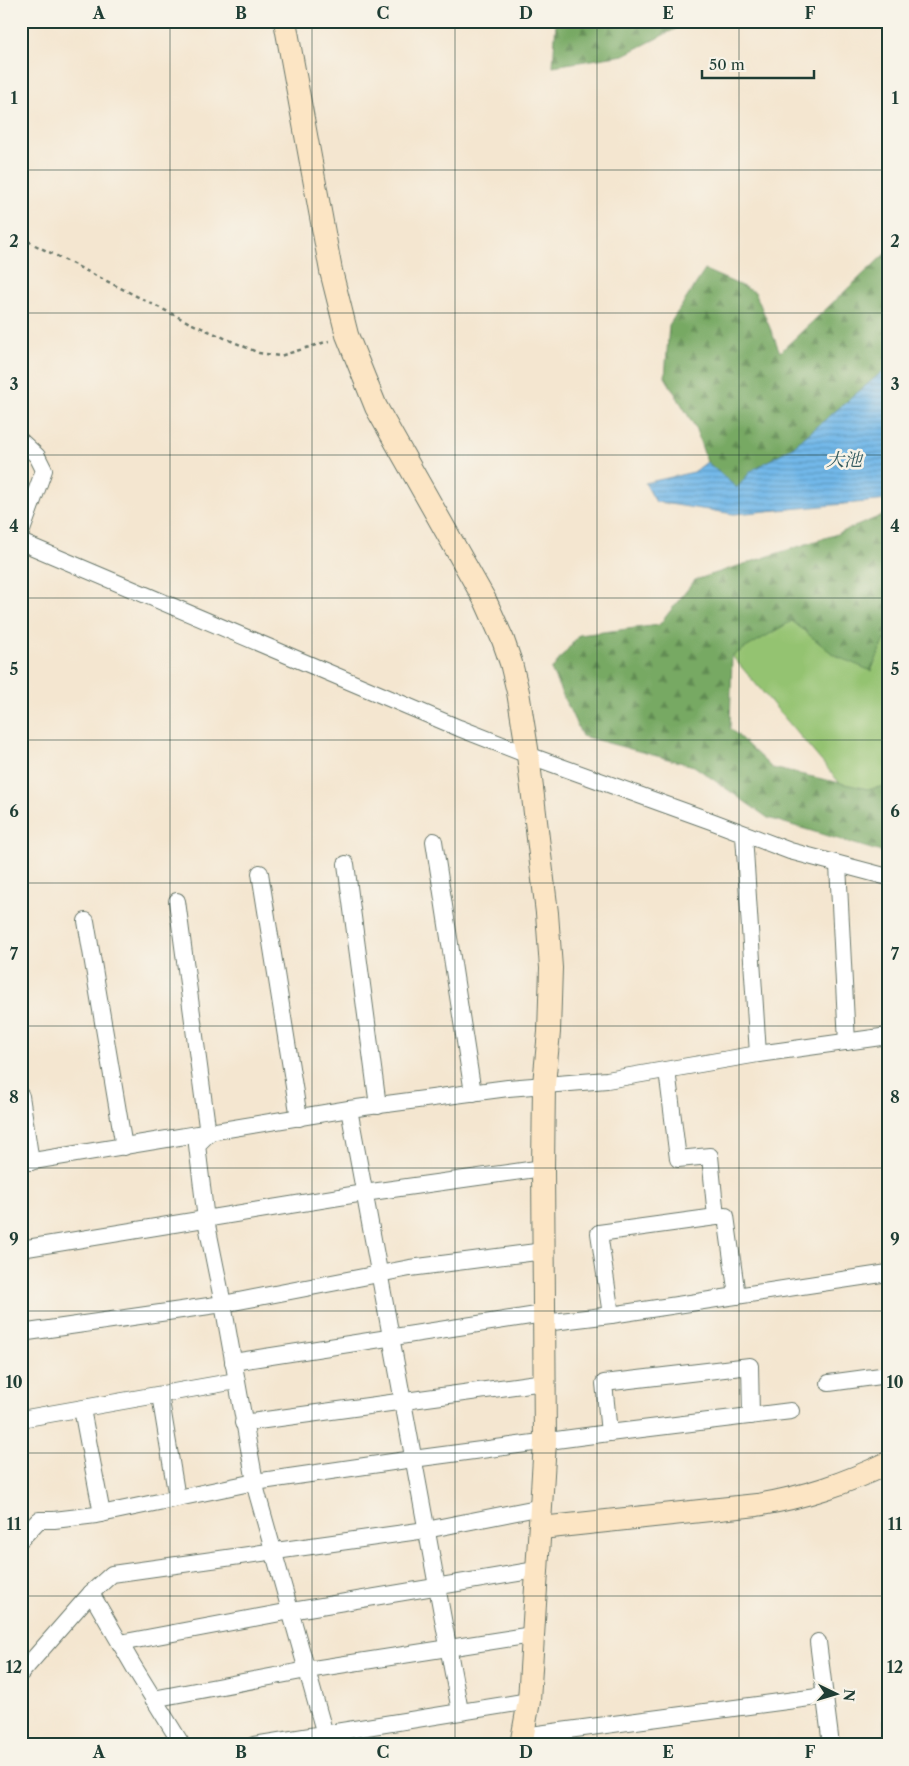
<svg xmlns="http://www.w3.org/2000/svg" width="909" height="1766" font-family="'Libre Caslon Text','Noto Serif JP',serif">
  <style>
    .green { fill: #94c371; stroke: #5a8052 }
    .forest { fill: url(#forest-firs); stroke: #4b734c }
    .water { fill: url(#water-rules); stroke: #487a8e }
    .lines { fill: none; stroke-linecap: round; stroke-linejoin: round }
    .street-casing { stroke: #6a786b; stroke-width: 18 }
    .secondary-casing { stroke: #6a786b; stroke-width: 24 }
    .path { stroke: #6a786b; stroke-width: 2.5; stroke-dasharray: 4 4; stroke-linecap: butt }
    .street { stroke: #fff; stroke-width: 16 }
    .secondary { stroke: #fce5c4; stroke-width: 22 }
    .grid { fill: none; stroke: #1f3d34; stroke-width: 1; stroke-opacity: 0.55 }
    .labels { text-anchor: middle; stroke-width: 5; stroke-linejoin: round; paint-order: stroke }
    .water-label { font-size: 18px; font-style: italic; fill: #345c61; stroke: #f7f3e8 }
    .neatline { fill: none; stroke: #1f3d34; stroke-width: 2 }
    .grid-label { font-size: 16px; text-anchor: middle; font-weight: bold; fill: #1f3d34 }
  </style>
  <defs>
    <pattern id="forest-firs" width="22" height="20" patternUnits="userSpaceOnUse" patternTransform="scale(1.25)"><rect width="22" height="20" fill="#77a963"/><path d="M5 1l3.5 6h-7zM16 11l3.5 6h-7z" fill="#618b52"/></pattern>
    <pattern id="water-rules" width="6" height="5" patternUnits="userSpaceOnUse" patternTransform="scale(1.25)"><rect width="6" height="5" fill="#72b8e9"/><path d="M0 2.5h6" fill="none" stroke="#5d97be"/></pattern>
  </defs>
  <rect width="100%" height="100%" fill="#f7f3e8"/>
  <filter id="ink" filterUnits="userSpaceOnUse"><feTurbulence type="fractalNoise" baseFrequency=".02" numOctaves="2"/><feDisplacementMap in="SourceGraphic" scale="10" xChannelSelector="R" yChannelSelector="G"/><feConvolveMatrix kernelMatrix="1 2 1 2 8 2 1 2 1" color-interpolation-filters="sRGB"/></filter>
  <filter id="wash" filterUnits="userSpaceOnUse"><feTurbulence type="fractalNoise" baseFrequency=".0096" numOctaves="4" result="noise"/><feDisplacementMap in="SourceGraphic" scale="20" xChannelSelector="R" yChannelSelector="G"/><feGaussianBlur stdDeviation="1.12" result="paint"/><feColorMatrix in="noise" values="0 0 0 0 0 0 0 0 0 0 0 0 0 0 0 0 0 1.4 0 .05"/><feComposite in="paint" operator="in"/></filter>
  <g filter="url(#wash)">
    <rect width="100%" height="100%" fill="#f4e6d0"/>
    <g class="green">
      <polygon points="888,545 888,818 867,815 727,650"/>
      <polygon points="888,1632 888,1745 885,1745 880,1634"/>
    </g>
    <g class="forest">
      <polygon points="556,21 691,21 624,55 553,66"/>
      <polygon points="888,251 888,367 794,446 759,466 737,489 707,462 695,427 665,377 669,325 705,270 755,292 780,352"/>
      <polygon points="888,513 888,633 871,671 834,655 792,621 732,656 730,728 772,768 868,789 888,786 888,854 768,818 694,766 582,736 551,670 579,635 659,625 695,580 837,534"/>
    </g>
    <polygon class="water" points="888,367 888,500 734,514 656,502 645,483 694,472 707,462 737,488 751,471 794,446"/>
  </g>
  <g filter="url(#ink)">
    <g class="lines">
      <g class="street-casing">
        <g id="street">
          <polyline points="21,441 37,456 44,470 21,533"/>
          <polyline points="21,542 459,728 528,755 711,821 790,851 888,877"/>
          <polyline points="744,835 758,1054"/>
          <polyline points="434,841 473,1093"/>
          <polyline points="346,864 378,1106"/>
          <polyline points="838,865 847,1042"/>
          <polyline points="260,873 299,1118"/>
          <polyline points="177,901 208,1134"/>
          <polyline points="86,921 124,1147"/>
          <polyline points="667,1070 678,1159 710,1156 716,1217 726,1216 737,1296"/>
          <polyline points="21,1096 31,1162"/>
          <polyline points="349,1109 460,1711"/>
          <polyline points="208,1134 197,1145 206,1220 223,1304 257,1493 328,1745"/>
          <polyline points="21,1163 349,1109 508,1088 607,1080 758,1054 888,1036"/>
          <polyline points="21,1249 364,1193 543,1168"/>
          <polyline points="611,1315 599,1233 716,1217"/>
          <polyline points="544,1323 611,1315 888,1273"/>
          <polyline points="21,1333 223,1304 410,1268 544,1251"/>
          <polyline points="233,1362 543,1314"/>
          <polyline points="829,1383 888,1375"/>
          <polyline points="160,1395 177,1498"/>
          <polyline points="82,1409 102,1514"/>
          <polyline points="21,1419 236,1381"/>
          <polyline points="243,1423 544,1382"/>
          <polyline points="609,1433 604,1383 750,1366 751,1416"/>
          <polyline points="21,1539 39,1520 54,1520 96,1515 255,1482 413,1459 609,1433 791,1411"/>
          <polyline points="91,1593 134,1667 182,1745"/>
          <polyline points="818,1642 831,1745"/>
          <polyline points="120,1643 291,1611 536,1570"/>
          <polyline points="21,1673 91,1593 112,1574 426,1530 542,1507"/>
          <polyline points="153,1699 307,1670 532,1635"/>
          <polyline points="523,1736 825,1696"/>
          <polyline points="254,1745 529,1701"/>
        </g>
      </g>
      <g class="secondary-casing">
        <g id="secondary">
          <polyline points="285,21 331,271 347,335 376,407 486,602 503,640 511,663 518,692 528,755 547,913 551,968 549,1032 544,1084 543,1168 545,1442 529,1701 521,1745"/>
          <path d="M541,1528L757,1505C805,1497 844,1484 888,1463"/>
        </g>
      </g>
      <polyline class="path" points="21,237 35,245 190,323 259,353 280,356 329,341"/>
      <use href="#street" class="street"/>
      <use href="#secondary" class="secondary"/>
    </g>
  </g>
  <path class="grid" d="M170,21V1745M312,21V1745M455,21V1745M597,21V1745M739,21V1745M21,170H888M21,313H888M21,455H888M21,598H888M21,740H888M21,883H888M21,1026H888M21,1168H888M21,1311H888M21,1453H888M21,1596H888"/>
  <g class="labels">
    <g class="water-label">
      <text x="844" y="466">大池</text>
    </g>
  </g>
  <rect width="909" height="1766" fill="none" stroke="#f7f3e8" stroke-width="55"/>
  <g transform="translate(836 1694) rotate(95)" stroke="#f7f3e8" stroke-width="4" paint-order="stroke">
  <path d="M0-4L9 19L0 12L-9 19Z" fill="#1f3d34"/>
  <text y="-8" font-size="14" font-weight="bold" text-anchor="middle" fill="#1f3d34">N</text>
  </g>
  <path d="M702 70v8h112v-8" fill="none" stroke="#1f3d34" stroke-width="2.5"/>
  <text x="709" y="70" font-size="15" fill="#1f3d34" stroke="#f7f3e8" stroke-width="4" paint-order="stroke">50 m</text>
  <rect x="28" y="28" width="854" height="1710" class="neatline"/>
  <g class="grid-label">
    <text x="99" y="19">A</text>
    <text x="241" y="19">B</text>
    <text x="383" y="19">C</text>
    <text x="526" y="19">D</text>
    <text x="668" y="19">E</text>
    <text x="810" y="19">F</text>
    <text x="14" y="104">1</text>
    <text x="895" y="104">1</text>
    <text x="14" y="247">2</text>
    <text x="895" y="247">2</text>
    <text x="14" y="390">3</text>
    <text x="895" y="390">3</text>
    <text x="14" y="532">4</text>
    <text x="895" y="532">4</text>
    <text x="14" y="675">5</text>
    <text x="895" y="675">5</text>
    <text x="14" y="817">6</text>
    <text x="895" y="817">6</text>
    <text x="14" y="960">7</text>
    <text x="895" y="960">7</text>
    <text x="14" y="1103">8</text>
    <text x="895" y="1103">8</text>
    <text x="14" y="1245">9</text>
    <text x="895" y="1245">9</text>
    <text x="14" y="1388">10</text>
    <text x="895" y="1388">10</text>
    <text x="14" y="1530">11</text>
    <text x="895" y="1530">11</text>
    <text x="14" y="1673">12</text>
    <text x="895" y="1673">12</text>
    <text x="99" y="1758">A</text>
    <text x="241" y="1758">B</text>
    <text x="383" y="1758">C</text>
    <text x="526" y="1758">D</text>
    <text x="668" y="1758">E</text>
    <text x="810" y="1758">F</text>
  </g>
</svg>
